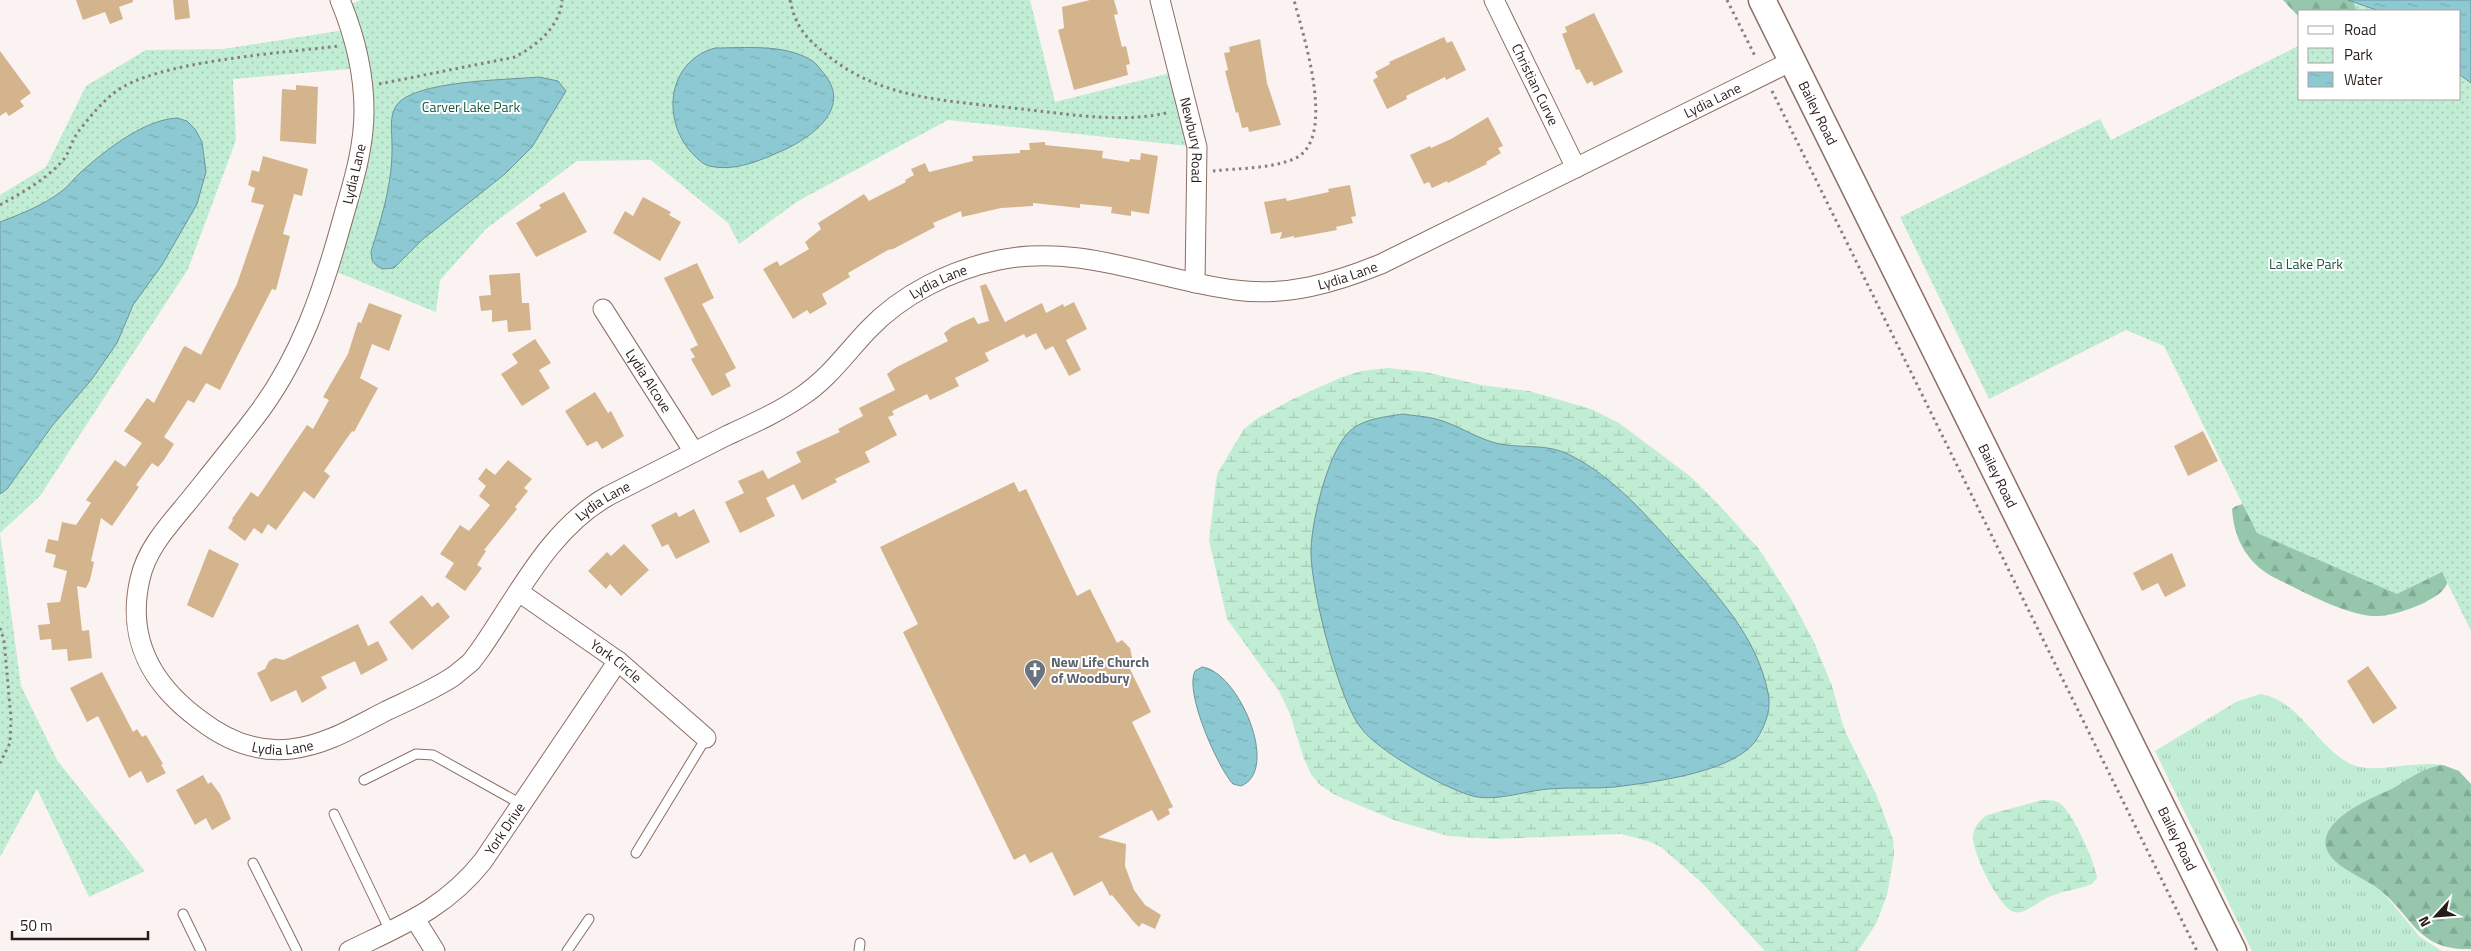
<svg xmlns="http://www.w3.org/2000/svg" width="2471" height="951" font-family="'Titillium Web',sans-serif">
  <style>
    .grass { fill: url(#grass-tufts) }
    .forest { fill: url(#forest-firs) }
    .wetland { fill: url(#wetland-marsh) }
    .park { fill: url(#park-dots) }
    .water { fill: url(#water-ripples); stroke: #6e959a }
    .building { fill: #d3b48d }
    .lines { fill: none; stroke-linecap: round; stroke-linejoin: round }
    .service-casing { stroke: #8c6e63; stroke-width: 11 }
    .minor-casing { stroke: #8c6e63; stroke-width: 21 }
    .secondary-casing { stroke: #8c6e63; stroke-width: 29 }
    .path { stroke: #897f7c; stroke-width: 3; stroke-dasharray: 2.5 4; stroke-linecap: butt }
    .service { stroke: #fff; stroke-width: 9 }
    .minor { stroke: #fff; stroke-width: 19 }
    .secondary { stroke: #fff; stroke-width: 26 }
    .labels { text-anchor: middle; stroke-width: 4; stroke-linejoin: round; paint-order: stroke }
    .street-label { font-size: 14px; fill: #281c18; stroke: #fff }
    .park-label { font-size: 14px; fill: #1d583e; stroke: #fff }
    .worship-label { font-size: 14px; font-weight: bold; fill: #5b616d; stroke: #fff; text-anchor: start }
  </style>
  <defs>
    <pattern id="grass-tufts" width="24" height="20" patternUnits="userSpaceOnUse" patternTransform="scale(1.25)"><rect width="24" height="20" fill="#c0edd4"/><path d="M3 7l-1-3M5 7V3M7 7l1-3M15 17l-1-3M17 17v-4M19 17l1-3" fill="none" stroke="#a5cbb5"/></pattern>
    <pattern id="forest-firs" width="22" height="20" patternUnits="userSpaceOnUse" patternTransform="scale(1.25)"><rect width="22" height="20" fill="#96c7ad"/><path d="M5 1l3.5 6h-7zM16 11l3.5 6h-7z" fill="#81aa94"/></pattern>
    <pattern id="wetland-marsh" width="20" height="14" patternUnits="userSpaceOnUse" patternTransform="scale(1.25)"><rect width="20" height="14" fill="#c0edd4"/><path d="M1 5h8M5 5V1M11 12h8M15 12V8" fill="none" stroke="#a5cbb5"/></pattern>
    <pattern id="park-dots" width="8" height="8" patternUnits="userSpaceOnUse" patternTransform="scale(1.25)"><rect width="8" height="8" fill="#c0edd4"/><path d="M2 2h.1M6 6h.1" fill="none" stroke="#a5cbb5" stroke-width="1.8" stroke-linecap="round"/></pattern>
    <pattern id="water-ripples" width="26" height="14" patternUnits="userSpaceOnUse" patternTransform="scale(1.25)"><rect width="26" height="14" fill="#8cc9d2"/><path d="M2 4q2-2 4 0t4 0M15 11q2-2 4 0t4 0" fill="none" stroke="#79acb4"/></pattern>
  </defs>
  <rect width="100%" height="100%" fill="#faf3f1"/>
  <path class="grass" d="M2260,694C2300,700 2316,747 2351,764C2372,775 2415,760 2443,765C2425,767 2412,778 2397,786C2370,801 2349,805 2329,830L2335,860L2381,890L2420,937L2442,951H2252L2155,751L2236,702Z"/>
  <g class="forest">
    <polygon points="2283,0 2348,0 2379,11 2300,11 2300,18"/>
    <path d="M2376,465L2448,580C2446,592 2434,597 2424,603C2410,609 2394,615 2379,616C2350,618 2298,589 2271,576C2246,561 2234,538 2232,509L2236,506Z"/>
    <path d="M2443,765L2459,771L2471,784V949C2418,951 2413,917 2380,890C2366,879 2348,873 2335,861C2303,829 2362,802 2385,792C2404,784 2421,767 2443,765Z"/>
  </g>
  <g class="wetland">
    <polygon points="1388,368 1425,372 1481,385 1529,391 1591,409 1619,423 1691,477 1718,504 1759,549 1791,599 1814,642 1832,686 1844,729 1876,794 1893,839 1894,855 1887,895 1876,924 1858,951 1765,951 1702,883 1661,847 1648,841 1621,834 1495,839 1448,836 1394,820 1335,795 1319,784 1311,774 1304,759 1290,714 1279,691 1227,619 1209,540 1217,474 1244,429 1258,418 1293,399 1340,378 1361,371"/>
    <path d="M2042,800C2049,800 2056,800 2061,804C2073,814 2095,862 2097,878L2092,884C2077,890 2059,891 2045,899C2036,903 2024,915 2014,912C1999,908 1972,852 1973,837C1973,827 1980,820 1987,815Z"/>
  </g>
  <g class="park">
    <polygon points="361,0 1030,0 1055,102 1178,71 1197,147 948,120 798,201 739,244 728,223 651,160 577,161 486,229 440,280 436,312 329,269 356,171 361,68 233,79 236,140 188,269 40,496 0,533 21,686 57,760 145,871 89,897 37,789 0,857 0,195 46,167 86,86 146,50 223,49 351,29 343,7"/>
    <polygon points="2352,0 2471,0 2471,631 2442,572 2397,594 2257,533 2164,346 2126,330 1989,399 1900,217 2100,119 2111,140 2300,45 2300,99 2460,99 2460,11 2357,11"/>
  </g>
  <g class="water">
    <polygon points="2348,0 2471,0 2471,83 2460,75 2460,11 2379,11"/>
    <path d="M715,48C744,48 783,44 809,59C816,62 820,69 825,75C851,108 813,136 786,149C761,160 736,172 709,166C702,164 696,157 691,152C661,118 668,61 715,48Z"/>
    <path d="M539,77L558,81L566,91L532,147L505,174L423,239L394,268L382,269L376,265L372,260L371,252C382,216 393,182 392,144C392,132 389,117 396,106C412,80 509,80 539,77Z"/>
    <path d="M177,118L187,121L195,129L202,142L206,172L197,204L162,265L133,305L117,343L92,379L52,426L7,489L0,494V222C21,214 44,205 62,191C69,186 74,178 81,172C106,150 143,120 177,118Z"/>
    <path d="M1403,414C1414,416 1425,416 1436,419C1455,424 1473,436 1492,442C1518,450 1545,442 1570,455C1615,478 1647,516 1680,553C1716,594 1757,636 1768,693C1772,710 1764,729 1754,743C1729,773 1653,782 1615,787C1593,789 1571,787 1548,789C1524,791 1493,803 1469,795C1441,786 1378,751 1361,728C1339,701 1312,592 1311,555C1310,526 1327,456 1347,434C1360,419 1384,417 1403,414Z"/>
    <path d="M1202,667C1238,671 1281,770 1241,786L1233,784C1218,768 1184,692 1195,671Z"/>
  </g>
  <g class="building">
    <polygon points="76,0 133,0 133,2 119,7 123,19 110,24 105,12 83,20"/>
    <polygon points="173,0 188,0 190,18 175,20"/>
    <polygon points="1090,0 1114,0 1118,14 1114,15 1122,47 1126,46 1130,64 1126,65 1128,75 1074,90 1058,30 1064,28 1062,7"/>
    <polygon points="1594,13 1623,72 1594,86 1592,81 1587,84 1579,69 1576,70 1562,34 1567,32 1565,27"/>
    <polygon points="1444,37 1447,43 1452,41 1466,70 1446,80 1445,77 1406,96 1407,99 1387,109 1373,80 1378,77 1375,72 1390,64 1389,62"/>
    <polygon points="1260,39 1267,83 1281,125 1249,132 1248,127 1242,128 1238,112 1236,113 1225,71 1228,70 1224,53 1230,52 1229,47"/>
    <polygon points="0,51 31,93 20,101 24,106 9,116 6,112 0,116"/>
    <polygon points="296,85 318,87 316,144 280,141 282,89 296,90"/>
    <polygon points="1488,117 1503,146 1498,148 1501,153 1486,162 1487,164 1448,183 1447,181 1432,188 1429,182 1424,184 1410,155 1430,146 1431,148 1451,139"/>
    <polygon points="1045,142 1045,145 1103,151 1102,158 1129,162 1130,159 1140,160 1141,153 1158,156 1149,214 1131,211 1131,216 1111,213 1112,207 1080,204 1080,208 1033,203 1033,206 1001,208 962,217 961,211 933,223 935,227 893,249 888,250 848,273 850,277 822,294 827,304 810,314 807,310 793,319 763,269 777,261 780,266 809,249 805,242 821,229 818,223 864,194 869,201 906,182 905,180 914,175 911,169 925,163 929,172 973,161 972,156 1020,153 1020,150 1030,150 1029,143"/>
    <polygon points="263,156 308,169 302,196 294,194 283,234 290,236 276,290 272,289 220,390 206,383 194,403 188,400 164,437 174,444 164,460 158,467 152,463 136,485 139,487 112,526 101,518 91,561 94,562 90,580 86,588 77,586 82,631 89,630 92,658 68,661 67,649 52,650 51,639 40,640 38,625 50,624 47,603 60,602 67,571 53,567 56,555 45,552 48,539 58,541 62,522 76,525 91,503 86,500 115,460 125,467 142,443 124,431 147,398 154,403 183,348 185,346 201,355 237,284 264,205 251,202 255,188 248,185 252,170 259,172"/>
    <polygon points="1350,185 1356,216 1351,217 1353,223 1336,227 1337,230 1294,238 1294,236 1280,239 1282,232 1271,234 1264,202 1286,198 1287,201 1329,192 1328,189"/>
    <polygon points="564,192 587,232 536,257 516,223 541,208 539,205"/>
    <polygon points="643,197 671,212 669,215 681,222 660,261 613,233 625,211 633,216"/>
    <polygon points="697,263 714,298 702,304 736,368 725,374 731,386 712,396 691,359 695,357 690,349 698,345 664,278"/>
    <polygon points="520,273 522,303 529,303 531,330 508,332 507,320 492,322 492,310 481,311 479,296 491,295 489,275"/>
    <polygon points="986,284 1005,322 1042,303 1046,313 1063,304 1064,307 1074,302 1087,329 1066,340 1081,370 1069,376 1053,346 1045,350 1036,333 1026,338 1024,334 985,353 989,361 955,378 959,386 930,400 927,394 892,411 894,415 888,417 897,435 865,452 870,462 835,479 837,482 802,500 794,484 766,498 775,516 740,533 725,502 744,493 738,481 763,470 768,479 801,462 796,452 840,432 838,429 863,416 859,408 895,390 887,374 895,368 948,341 944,333 952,327 974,317 978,324 989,321 980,286"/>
    <polygon points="369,303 402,315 389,351 372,344 360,378 378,388 354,432 352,431 324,471 330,476 314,499 304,491 276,530 268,524 262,534 254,528 245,541 228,528 233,520 232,519 251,492 258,497 307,425 313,429 329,400 323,397 348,354 358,322 361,323"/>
    <polygon points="535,339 551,363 539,370 550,388 522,406 501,374 518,363 512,354"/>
    <polygon points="595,392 608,413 611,411 624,436 602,449 597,441 587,446 565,411"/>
    <polygon points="2203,431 2218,461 2188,476 2174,446"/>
    <polygon points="508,460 532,479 524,488 528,491 515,507 517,509 484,550 486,551 477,565 482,568 465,591 445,577 454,563 440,554 460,525 469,531 490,505 479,496 486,486 478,479 486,468 495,475"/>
    <polygon points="1014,482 1019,492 1026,489 1077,596 1090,589 1117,643 1122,640 1130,648 1133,662 1128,665 1151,712 1132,722 1173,807 1168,809 1170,814 1158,821 1152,810 1098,837 1126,844 1125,866 1134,890 1145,905 1161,915 1155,929 1142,923 1139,927 1133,921 1112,895 1110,896 1102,881 1074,896 1052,852 1030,863 1025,854 1014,860 903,632 918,624 880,547"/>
    <polygon points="694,509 710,542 676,559 668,544 662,547 651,525 676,512 679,517"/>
    <polygon points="624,544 649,570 621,596 610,584 606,589 588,571 607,552 611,556"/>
    <polygon points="209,549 239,564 213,618 187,605"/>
    <polygon points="2172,553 2186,586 2165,597 2158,583 2142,591 2133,573"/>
    <polygon points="422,595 432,607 438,602 450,617 412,650 389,622"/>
    <polygon points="358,624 368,646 378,641 388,660 361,675 355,661 321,677 327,688 302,703 296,690 271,702 257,673 265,669 269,661 275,658 284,660"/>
    <polygon points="2368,666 2397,708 2373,724 2347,681"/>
    <polygon points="102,672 133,732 137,729 142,737 146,735 163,764 161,765 166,773 147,783 141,771 129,778 98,716 87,722 70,688"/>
    <polygon points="203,775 208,784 211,782 220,794 231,819 212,830 206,818 195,825 176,790"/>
  </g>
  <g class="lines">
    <g class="service-casing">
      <g id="service">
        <polyline points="364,780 416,754 433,755 521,804"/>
        <polyline points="334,814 390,931"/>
        <polyline points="636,853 706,738"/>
        <polyline points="253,863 297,951"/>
        <polyline points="183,914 201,951"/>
        <polyline points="567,951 589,919"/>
        <polyline points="859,951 860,943"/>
      </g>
    </g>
    <g class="minor-casing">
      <g id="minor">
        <path id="s1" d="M340,0C355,36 364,72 364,111C364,148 353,183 343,218C323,291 300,360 253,420C233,446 212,472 192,497C171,523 147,547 140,579C126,639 152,685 200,720C226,740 257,753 291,749C326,745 355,727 386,711C409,700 433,690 454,676L471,662L480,650C518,596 548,530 608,496C647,476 687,456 726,436C752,424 779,412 802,396C829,378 846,353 868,330C902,294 951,270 999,260C1079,243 1157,280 1235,290C1287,297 1334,283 1381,264L1792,61"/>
        <path id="s2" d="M1160,0L1197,147L1195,283"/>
        <path id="s3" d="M1494,0L1576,168"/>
        <path id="s4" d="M603,309L694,452"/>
        <path id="s5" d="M519,592L618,661L706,738"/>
        <polyline points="415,919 435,951"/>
        <path id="s6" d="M349,951C402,925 445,909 483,861L618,661"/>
      </g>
    </g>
    <g class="secondary-casing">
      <g id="secondary">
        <path id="s7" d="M1762,0L2233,951"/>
      </g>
    </g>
    <g class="path">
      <path d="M790,0C796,28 806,38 827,55C883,101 954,101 1022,109C1067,114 1125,124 1170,112"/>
      <polyline points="1727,0 1756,58"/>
      <path d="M379,84L515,57C537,45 560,27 562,0"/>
      <polyline points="1772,91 2197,951"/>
      <path d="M1213,171C1239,168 1272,169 1296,158C1337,137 1303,35 1294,0"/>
      <path d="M0,205C23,192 46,180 64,159C70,151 72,140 78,132C88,119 101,103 114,93C153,61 284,53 338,46"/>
      <polyline points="0,628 4,640 11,718 10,743 0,763"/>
    </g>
    <use href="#service" class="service"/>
    <use href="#minor" class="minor"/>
    <use href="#secondary" class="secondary"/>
  </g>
  <defs>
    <g id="church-pin" transform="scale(1.125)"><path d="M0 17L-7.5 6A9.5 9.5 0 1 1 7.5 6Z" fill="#6b7280" stroke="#fff"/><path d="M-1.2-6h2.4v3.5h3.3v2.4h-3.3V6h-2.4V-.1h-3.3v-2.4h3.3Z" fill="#fff"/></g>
  </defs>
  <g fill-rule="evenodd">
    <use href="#church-pin" x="1035" y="670"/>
  </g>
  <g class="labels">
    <g class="street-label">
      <text dy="5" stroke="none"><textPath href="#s3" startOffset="94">Christian Curve</textPath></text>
      <text dy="5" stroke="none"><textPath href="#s1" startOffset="2545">Lydia Lane</textPath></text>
      <text dy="5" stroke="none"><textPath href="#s7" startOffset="126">Bailey Road</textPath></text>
      <text dy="5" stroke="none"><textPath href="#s2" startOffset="144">Newbury Road</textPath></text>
      <text transform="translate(354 174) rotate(-77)" y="5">Lydia Lane</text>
      <text dy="5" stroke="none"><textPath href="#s1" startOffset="2140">Lydia Lane</textPath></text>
      <text dy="5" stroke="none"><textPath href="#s1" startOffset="1721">Lydia Lane</textPath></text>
      <text dy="5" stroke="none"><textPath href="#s4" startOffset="85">Lydia Alcove</textPath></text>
      <text dy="5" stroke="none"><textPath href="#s7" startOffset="531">Bailey Road</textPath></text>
      <text dy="5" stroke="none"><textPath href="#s1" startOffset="1316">Lydia Lane</textPath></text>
      <text dy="5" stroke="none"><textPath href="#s5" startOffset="119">York Circle</textPath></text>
      <text dy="5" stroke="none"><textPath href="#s1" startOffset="896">Lydia Lane</textPath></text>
      <text dy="5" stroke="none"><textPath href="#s6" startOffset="202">York Drive</textPath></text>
      <text dy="5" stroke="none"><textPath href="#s7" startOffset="936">Bailey Road</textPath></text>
    </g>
    <g class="park-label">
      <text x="471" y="112">Carver Lake Park</text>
      <text x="2306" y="269">La Lake Park</text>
    </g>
    <g class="worship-label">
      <text x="1051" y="667">New Life Church<tspan x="1051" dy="16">of Woodbury</tspan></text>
    </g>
  </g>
  <rect x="2298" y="10" width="162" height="90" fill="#ffffff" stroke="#a9a4a3"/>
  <rect x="2308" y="26" width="25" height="8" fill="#ffffff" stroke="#a9a4a3"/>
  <text x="2344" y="35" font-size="15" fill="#281c18">Road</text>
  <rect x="2308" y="48" width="25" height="15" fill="url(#park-dots)" stroke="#a9a4a3"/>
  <text x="2344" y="60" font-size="15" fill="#281c18">Park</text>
  <rect x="2308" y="72" width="25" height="15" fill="url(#water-ripples)" stroke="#a9a4a3"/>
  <text x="2344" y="85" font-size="15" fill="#281c18">Water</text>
  <g transform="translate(2436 916) rotate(244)" stroke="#ffffff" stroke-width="4" paint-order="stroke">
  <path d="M0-4L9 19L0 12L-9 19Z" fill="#281c18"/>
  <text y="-8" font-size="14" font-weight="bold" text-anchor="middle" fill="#281c18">N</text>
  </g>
  <path d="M12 931v8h136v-8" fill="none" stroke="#281c18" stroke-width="2.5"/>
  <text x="20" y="931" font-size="15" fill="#281c18" stroke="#ffffff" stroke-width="4" paint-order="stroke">50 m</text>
</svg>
